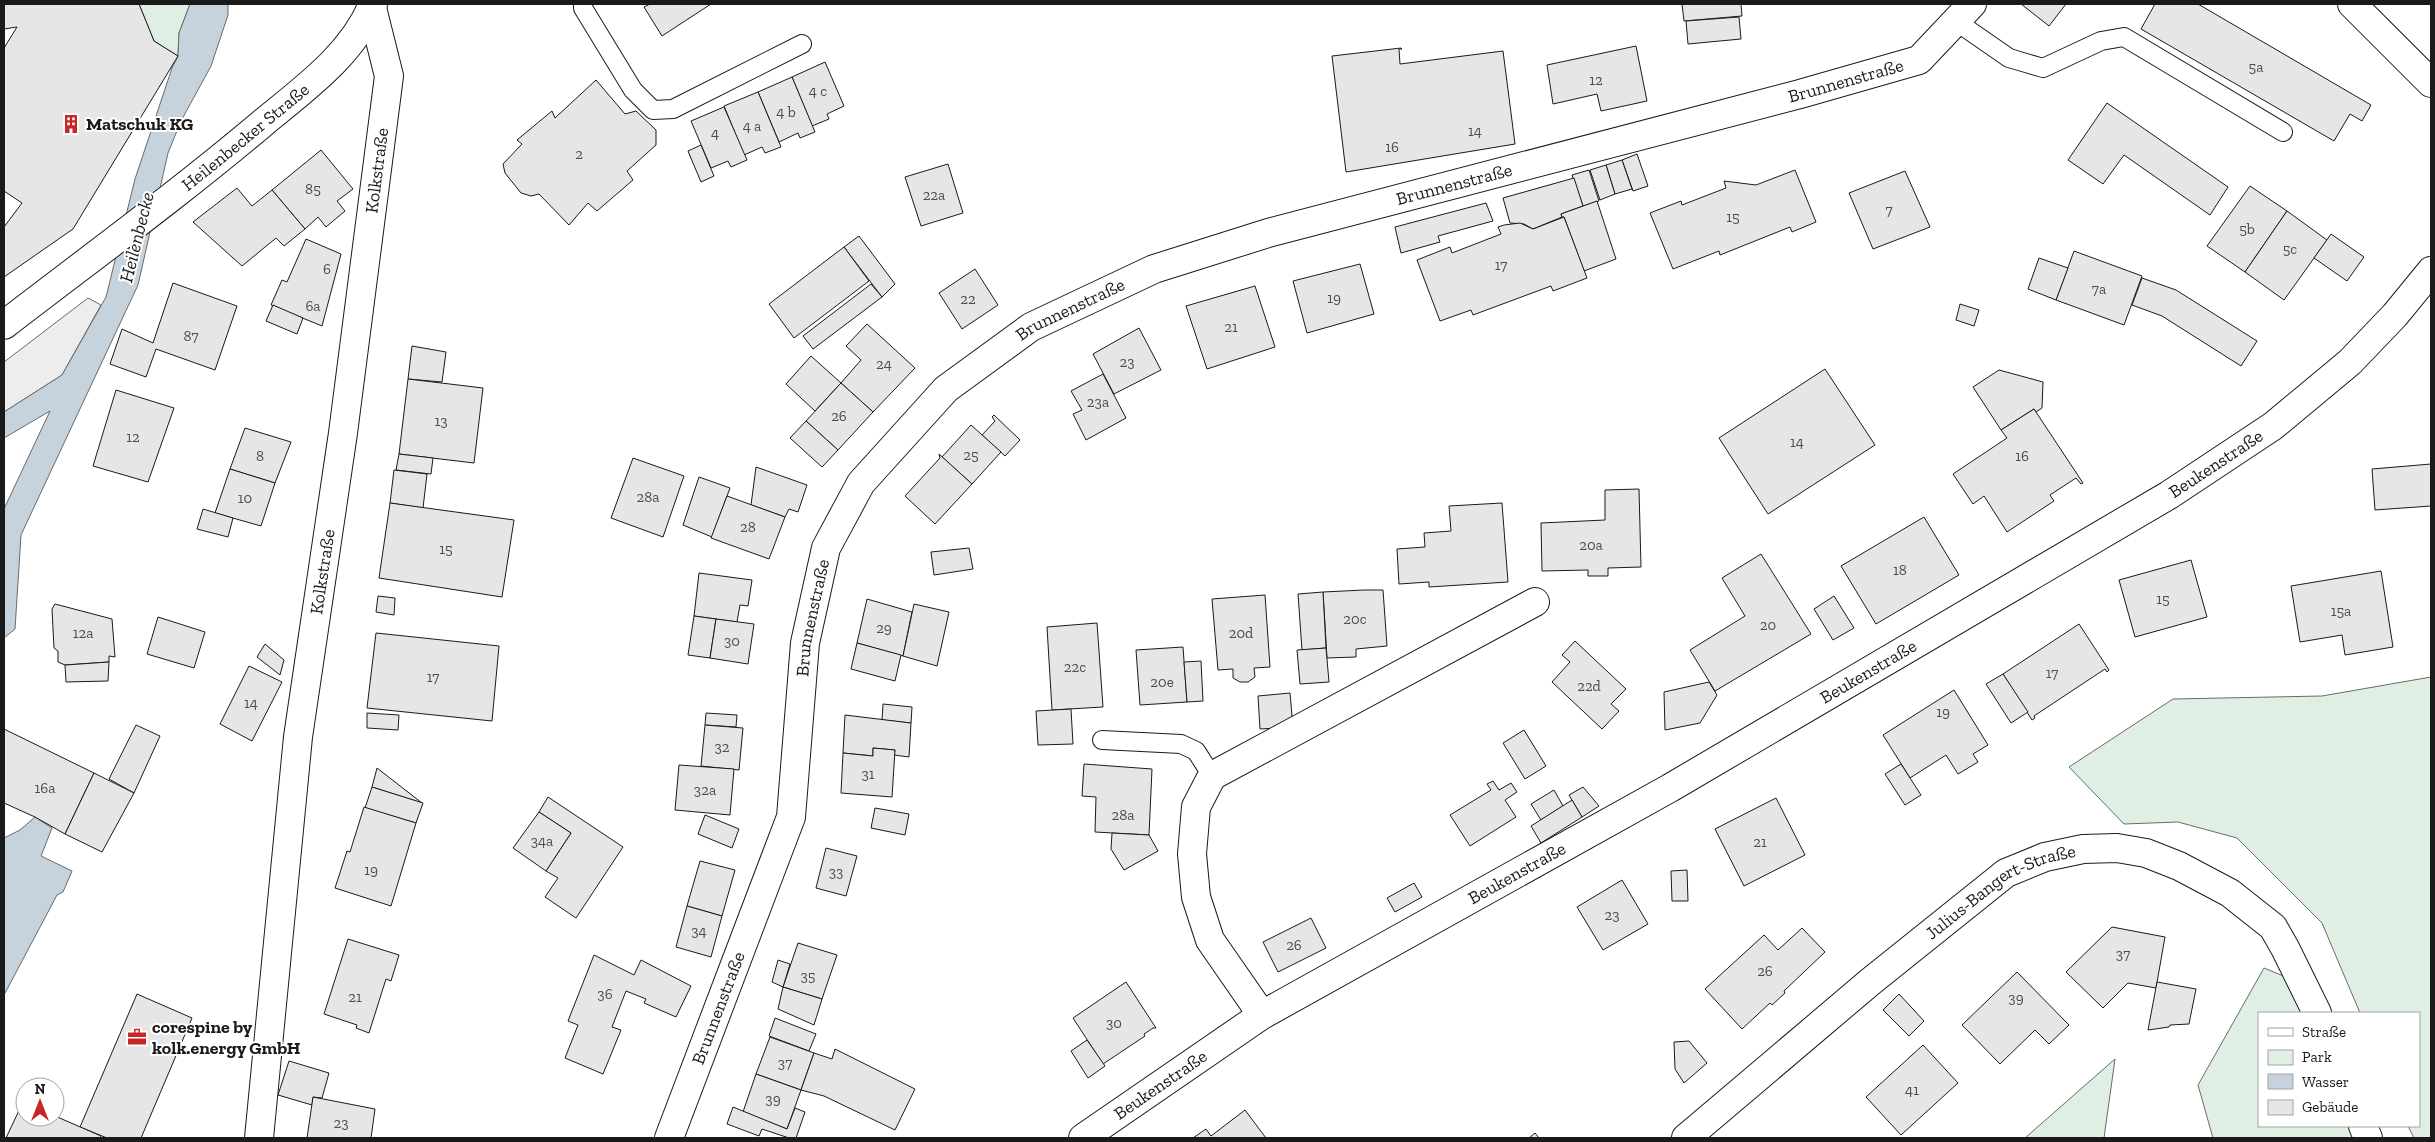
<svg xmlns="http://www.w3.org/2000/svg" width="2435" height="1142" font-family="'Zilla Slab',serif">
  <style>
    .green { fill: #e0efe3; stroke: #6a6a6a }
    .parking { fill: #ededed; stroke: #6a6a6a }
    .water { fill: #c6d2dc; stroke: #6a6a6a }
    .building { fill: #e6e6e6; stroke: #1a1a1a }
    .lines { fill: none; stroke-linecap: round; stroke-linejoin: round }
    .service-casing { stroke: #1a1a1a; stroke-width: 20 }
    .minor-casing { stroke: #1a1a1a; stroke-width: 30 }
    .secondary-casing { stroke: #1a1a1a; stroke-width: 30 }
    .service { stroke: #fff; stroke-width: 18 }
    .minor { stroke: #fff; stroke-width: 28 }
    .secondary { stroke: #fff; stroke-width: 28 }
    .labels { text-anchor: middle; stroke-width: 4; stroke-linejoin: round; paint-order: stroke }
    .number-label { font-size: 15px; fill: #4d4d4d }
    .street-label { font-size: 18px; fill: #1a1a1a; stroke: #fff }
    .poi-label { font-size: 18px; font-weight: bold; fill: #1a1a1a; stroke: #fff; text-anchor: start }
    .water-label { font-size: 19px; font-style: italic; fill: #1a1a1a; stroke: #fff }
  </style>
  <rect width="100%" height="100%" fill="#fff"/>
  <g class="green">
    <polygon points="139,4 190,4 179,33 178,56 154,41"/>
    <polygon points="2431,677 2431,1138 2414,1138 2408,1126 2419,1126 2419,1013 2360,1013 2322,923 2237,838 2178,822 2124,824 2069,767 2173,699 2322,696"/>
    <polygon points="2264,968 2286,977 2301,1013 2259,1013 2259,1126 2348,1126 2353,1138 2213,1138 2198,1085"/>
    <polygon points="2115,1059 2104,1138 2025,1138"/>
  </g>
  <polygon class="parking" points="88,298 101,305 62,375 4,412 4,362"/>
  <g class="water">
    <polygon points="190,4 228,4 228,15 211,66 181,121 168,153 138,285 21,535 15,629 4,638 4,509 50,411 4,438 4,412 62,375 106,297 135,179 172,68 178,56 179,33"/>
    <polygon points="35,817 52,828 41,856 72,871 63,892 57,895 4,995 4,838 20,830"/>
  </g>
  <g class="building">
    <polygon points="4,4 139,4 154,41 178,56 73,229 4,277 4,227 22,203 4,191 4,48 17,27 4,29"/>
    <polygon points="650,4 711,4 662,36 644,7"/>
    <polygon points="1682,4 1741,4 1742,16 1684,21"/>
    <polygon points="2021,4 2066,4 2049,26"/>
    <polygon points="2155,4 2198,4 2371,105 2362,121 2350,114 2334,141 2141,29"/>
    <polygon points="1739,17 1741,39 1688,44 1686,21"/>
    <polygon points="1636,46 1647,101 1601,111 1597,94 1553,104 1547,65"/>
    <polygon points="1401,48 1402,49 1399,49 1400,64 1503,51 1515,144 1346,172 1332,56"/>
    <polygon points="825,62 844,106 827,114 829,119 812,126 792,77"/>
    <polygon points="792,77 815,132 800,138 798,133 779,142 758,92"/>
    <polygon points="596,80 625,114 636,111 656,130 656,145 627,171 633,180 597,211 588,203 569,225 539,194 531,196 521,193 505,173 503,164 522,144 517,140 552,111 555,118"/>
    <polygon points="758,92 781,147 765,153 762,147 744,155 724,106"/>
    <polygon points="2107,103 2228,187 2210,215 2124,155 2103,184 2068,160"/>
    <polygon points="724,107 747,160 731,167 728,161 711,168 691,121"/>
    <polygon points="701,145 714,176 701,182 688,151"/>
    <polygon points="321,150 353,189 337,201 345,211 326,227 318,217 305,229 272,190"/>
    <polygon points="1637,154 1648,186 1633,191 1622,160"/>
    <polygon points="1622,160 1632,189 1615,194 1606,165"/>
    <polygon points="948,164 963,213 921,226 905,177"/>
    <polygon points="1606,165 1615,194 1600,200 1590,170"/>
    <polygon points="1589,170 1599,201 1583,206 1572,175"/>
    <polygon points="1795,170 1816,222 1792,232 1790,227 1720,255 1719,251 1673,269 1650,213 1681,201 1682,205 1726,188 1724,181 1756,185"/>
    <polygon points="1905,171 1930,227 1873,249 1849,193"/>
    <polygon points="1574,178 1583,206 1561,214 1562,217 1533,229 1524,224 1510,223 1503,198"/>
    <polygon points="2250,186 2287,211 2245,272 2207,246"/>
    <polygon points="237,188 252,206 272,190 305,229 284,246 276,238 242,266 193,222"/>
    <polygon points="1597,201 1616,259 1584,271 1564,217 1562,217 1561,214"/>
    <polygon points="1486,203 1493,221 1438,236 1440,242 1401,253 1395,227"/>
    <polygon points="2287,211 2327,240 2284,300 2245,272"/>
    <polygon points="1564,217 1587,278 1553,291 1551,286 1473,315 1471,310 1440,321 1417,260 1450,247 1452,253 1501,234 1498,227 1504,225 1520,223 1533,229"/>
    <polygon points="2331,234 2364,257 2347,281 2314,258"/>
    <polygon points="859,236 895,284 882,297 844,247"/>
    <polygon points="306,239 341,254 322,326 271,305 282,280 287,282"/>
    <polygon points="844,247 869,281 794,338 769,304"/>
    <polygon points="2074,251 2142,276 2124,325 2056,300"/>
    <polygon points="2039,258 2068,268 2056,300 2028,289"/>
    <polygon points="1360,264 1374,314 1307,333 1293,281"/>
    <polygon points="975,269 998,305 962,329 939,293"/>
    <polygon points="2142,278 2176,290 2257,341 2241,366 2162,316 2132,305"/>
    <polygon points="173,283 237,306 215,370 156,349 146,377 110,364 122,329 153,343"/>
    <polygon points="871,284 882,297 813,349 803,336"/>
    <polygon points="1255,286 1275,347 1207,369 1186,306"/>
    <polygon points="1960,304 1979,310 1974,326 1956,320"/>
    <polygon points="273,305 303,318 297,334 266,321"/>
    <polygon points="867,324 915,368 873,412 841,383 861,360 846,346"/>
    <polygon points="1139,328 1161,370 1114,394 1093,354"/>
    <polygon points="412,346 446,352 442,382 408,379"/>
    <polygon points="811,356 841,383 815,411 786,384"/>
    <polygon points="1825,369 1875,445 1768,514 1719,438"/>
    <polygon points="1999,370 2043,382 2042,408 2036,412 2034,409 2001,430 1973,387"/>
    <polygon points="1103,374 1126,418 1086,440 1073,414 1082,410 1071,391"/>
    <polygon points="408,379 483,388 474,463 399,454"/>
    <polygon points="841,383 873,412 838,450 806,421"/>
    <polygon points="116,390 174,408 148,482 93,466"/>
    <polygon points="2034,409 2083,483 2081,484 2076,478 2050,495 2054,501 2007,532 1984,496 1973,504 1953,474 2007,438 2001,430"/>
    <polygon points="994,415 1020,440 1005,456 982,435 995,421 992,417"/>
    <polygon points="806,421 838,450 822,467 790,438"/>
    <polygon points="971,425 1001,452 972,484 942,457"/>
    <polygon points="245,428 291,442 275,483 230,469"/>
    <polygon points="399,454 433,458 431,474 396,470"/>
    <polygon points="939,454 972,484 935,524 905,496 940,458"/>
    <polygon points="633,458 684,476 663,537 611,518"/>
    <polygon points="2431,464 2431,506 2375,510 2372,469"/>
    <polygon points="756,467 807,485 798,512 789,509 785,517 751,505"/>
    <polygon points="230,469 275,483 261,526 215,513"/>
    <polygon points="394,470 427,474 423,508 390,503"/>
    <polygon points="699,477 730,488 712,537 683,525"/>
    <polygon points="1639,489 1641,567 1608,568 1608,576 1588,576 1588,570 1542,571 1541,523 1605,520 1605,490"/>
    <polygon points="727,496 785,517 769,559 711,538"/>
    <polygon points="390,503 514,520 502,597 379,578"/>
    <polygon points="1502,503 1508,582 1429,587 1429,582 1399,584 1397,549 1425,547 1424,533 1451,531 1449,506"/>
    <polygon points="203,509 233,518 228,537 197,529"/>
    <polygon points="1924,517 1959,575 1876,624 1841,566"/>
    <polygon points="969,548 973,569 934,575 931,552"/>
    <polygon points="1761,554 1811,634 1715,691 1690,650 1745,616 1722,578"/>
    <polygon points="2191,560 2207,617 2135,637 2119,580"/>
    <polygon points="2381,571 2393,647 2345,655 2342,635 2300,642 2291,586"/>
    <polygon points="699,573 752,580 748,606 740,605 737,622 694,616"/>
    <polygon points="1364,590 1383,590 1387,646 1356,649 1356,657 1327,658 1323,592"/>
    <polygon points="1323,592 1326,648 1302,650 1298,594"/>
    <polygon points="1265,595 1270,667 1254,668 1255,677 1248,682 1240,682 1233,678 1233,669 1218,670 1212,599"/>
    <polygon points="378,596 395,598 394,615 376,612"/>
    <polygon points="1834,596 1854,628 1833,640 1814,609"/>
    <polygon points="867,599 912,612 903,656 857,643"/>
    <polygon points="55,604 112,619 115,657 109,656 109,662 65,665 58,662 58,651 54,648 52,609"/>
    <polygon points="914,604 949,612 937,666 903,656"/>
    <polygon points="694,616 716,619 710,658 688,655"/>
    <polygon points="158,617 205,632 194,668 147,654"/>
    <polygon points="716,619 754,624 748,664 710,658"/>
    <polygon points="1097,623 1103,707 1052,710 1047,627"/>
    <polygon points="2079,624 2109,670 2107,672 2105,669 2034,716 2035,718 2032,720 2003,674"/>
    <polygon points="376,633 499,646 492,721 367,708"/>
    <polygon points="1575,641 1626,689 1611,704 1619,711 1602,729 1552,682 1570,662 1562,655"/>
    <polygon points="857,643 901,655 895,681 851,669"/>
    <polygon points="265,644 284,660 280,675 257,657"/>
    <polygon points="1183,647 1187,702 1140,705 1136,650"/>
    <polygon points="1326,648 1329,682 1300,684 1297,650"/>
    <polygon points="1201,661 1203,701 1187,702 1184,662"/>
    <polygon points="109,662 108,681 66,682 65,665"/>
    <polygon points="249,666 282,682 252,741 220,724"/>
    <polygon points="2003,674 2028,712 2011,723 1986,684"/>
    <polygon points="1709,682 1717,695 1700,723 1665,730 1664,692"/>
    <polygon points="1954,690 1988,745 1973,754 1978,762 1958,774 1946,755 1910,778 1883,735"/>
    <polygon points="1290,693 1293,727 1260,729 1258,696"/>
    <polygon points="883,704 912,707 911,723 882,720"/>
    <polygon points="1071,709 1073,744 1038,745 1036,711"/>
    <polygon points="367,713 399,715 398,730 367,728"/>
    <polygon points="706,713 737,715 736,727 705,725"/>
    <polygon points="845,715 911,723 909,757 894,755 895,750 873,748 873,756 843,753"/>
    <polygon points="136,725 160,736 134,793 109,779"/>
    <polygon points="705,725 743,728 739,770 701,766"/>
    <polygon points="4,729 94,773 65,834 35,817 4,803"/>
    <polygon points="1524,730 1546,766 1525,779 1503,743"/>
    <polygon points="873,748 895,750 892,797 841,793 843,753 873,756"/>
    <polygon points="1084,764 1152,769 1149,835 1095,832 1096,797 1082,796"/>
    <polygon points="1901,764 1921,795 1905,805 1885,774"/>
    <polygon points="679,765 734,769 730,815 675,810"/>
    <polygon points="377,768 422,803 372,787"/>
    <polygon points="94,773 134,793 102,852 65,834"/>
    <polygon points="1493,781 1499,790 1511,783 1517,792 1505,800 1516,817 1470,846 1450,815 1491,790 1487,784"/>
    <polygon points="372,787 423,803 416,823 365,808"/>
    <polygon points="1583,787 1599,806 1582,817 1569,795"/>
    <polygon points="1554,790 1563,806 1541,820 1531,804"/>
    <polygon points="548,797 623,847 576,918 545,897 558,878 546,871 571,833 539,812"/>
    <polygon points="1776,798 1805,855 1744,886 1715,829"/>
    <polygon points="1572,800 1582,817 1541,843 1531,826"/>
    <polygon points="364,807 416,823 391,906 335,888 347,851 350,852"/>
    <polygon points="875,808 909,814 905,835 871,828"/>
    <polygon points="539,812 571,833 546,871 513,848"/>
    <polygon points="705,815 739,829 732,848 698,834"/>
    <polygon points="1112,833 1149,835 1158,851 1124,870 1111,849"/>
    <polygon points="826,848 857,856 846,896 816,888"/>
    <polygon points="700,861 735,870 722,916 687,906"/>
    <polygon points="1687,870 1688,901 1672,901 1671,871"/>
    <polygon points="1622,880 1648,924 1603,950 1577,907"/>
    <polygon points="1414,883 1422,897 1395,912 1387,898"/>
    <polygon points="687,906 722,916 711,957 676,947"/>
    <polygon points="1311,918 1326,948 1278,972 1263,942"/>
    <polygon points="2112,927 2165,937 2156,988 2128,983 2103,1008 2066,972"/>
    <polygon points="1802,928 1825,952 1784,991 1785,993 1772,1005 1770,1003 1742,1029 1705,989 1764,935 1778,950"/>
    <polygon points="348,939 399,955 391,981 386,979 369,1033 356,1028 357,1025 324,1014"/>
    <polygon points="798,943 837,955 822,999 783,987"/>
    <polygon points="594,955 634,975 641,960 691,986 676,1017 644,1003 646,999 626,991 612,1027 621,1030 603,1074 565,1058 578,1025 568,1021"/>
    <polygon points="778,960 790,964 783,987 772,982"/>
    <polygon points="2017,972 2069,1025 2049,1044 2035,1030 2000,1064 1962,1025"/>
    <polygon points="1126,982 1156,1028 1153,1028 1144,1034 1145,1036 1103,1064 1073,1018"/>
    <polygon points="2157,982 2196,989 2189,1024 2170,1025 2169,1027 2148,1030"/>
    <polygon points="783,987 822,999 814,1025 778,1009"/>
    <polygon points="137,994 192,1018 141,1138 107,1138 80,1127"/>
    <polygon points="1899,994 1924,1021 1909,1036 1883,1010"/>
    <polygon points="775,1018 816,1034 809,1051 769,1036"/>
    <polygon points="770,1037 814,1053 801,1090 756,1074"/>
    <polygon points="1087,1040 1105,1066 1088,1078 1071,1051"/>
    <polygon points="1689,1041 1707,1063 1684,1083 1675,1069 1674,1042"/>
    <polygon points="1923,1045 1958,1083 1901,1135 1866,1097"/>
    <polygon points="835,1049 915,1089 895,1130 824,1096 801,1090 814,1053 832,1059"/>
    <polygon points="289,1061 329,1073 322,1098 313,1097 312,1105 278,1095"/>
    <polygon points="756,1074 801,1090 787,1129 743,1112"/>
    <polygon points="313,1097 375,1109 371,1138 307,1138"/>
    <polygon points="23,1102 25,1103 25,1117 55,1116 101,1136 100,1138 6,1138"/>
    <polygon points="733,1107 787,1129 795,1108 805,1112 796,1138 789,1138 762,1129 759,1136 727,1124"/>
    <polygon points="1245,1110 1266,1138 1193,1138 1206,1129 1211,1136"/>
    <polygon points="1535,1133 1539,1138 1529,1138"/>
  </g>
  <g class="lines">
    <g class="service-casing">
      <g id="service">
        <polyline points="583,4 583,8 633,90 653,110 673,109 802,44"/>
        <polyline points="1957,22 2009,58 2043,68 2101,41 2124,37 2283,132"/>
        <polyline points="1102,740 1181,744 1196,751 1212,776"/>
      </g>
    </g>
    <g class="minor-casing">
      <g id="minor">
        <polyline points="2352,4 2431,83"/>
        <polyline points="1262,1015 1210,940 1196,897 1192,854 1196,807 1212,776 1535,602"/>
        <polyline points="2363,1126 2368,1138"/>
        <path id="s1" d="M259,1138L298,737L343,433L389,76L372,8"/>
        <path id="s2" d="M669,1138L791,817L805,643L826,548L861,483L946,389L1031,327L1154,269L1268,233L1800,94L1919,60L1972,4"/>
        <path id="s3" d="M1083,1138L1262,1015L1670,788L2169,495L2273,426L2350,362L2395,315L2431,271"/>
        <path id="s4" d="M1686,1138L1870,982L2006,873L2045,857L2083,849L2117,848L2146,853L2179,866L2230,893L2273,927L2285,948L2317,1013"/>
      </g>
    </g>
    <g class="secondary-casing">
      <g id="secondary">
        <path id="s5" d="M4,325C91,258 180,193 264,122C304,89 353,54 373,4"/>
      </g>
    </g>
    <use href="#service" class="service"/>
    <use href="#minor" class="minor"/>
    <use href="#secondary" class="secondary"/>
  </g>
  <defs>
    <g id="building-bare" transform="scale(1.5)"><path d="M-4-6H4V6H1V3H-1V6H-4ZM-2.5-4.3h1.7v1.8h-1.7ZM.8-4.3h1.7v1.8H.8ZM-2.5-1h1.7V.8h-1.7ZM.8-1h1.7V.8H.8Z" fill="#c62828" stroke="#fff" stroke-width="2.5" paint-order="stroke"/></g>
    <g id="office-bare" transform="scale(1.5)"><path d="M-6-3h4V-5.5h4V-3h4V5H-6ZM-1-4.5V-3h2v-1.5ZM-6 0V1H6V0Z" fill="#c62828" stroke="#fff" stroke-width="2.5" paint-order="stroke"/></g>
  </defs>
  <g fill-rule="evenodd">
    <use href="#building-bare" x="71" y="124"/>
    <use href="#office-bare" x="137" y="1037"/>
  </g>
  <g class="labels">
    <g class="number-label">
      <text x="2256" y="72">5a</text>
      <text x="1596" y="85">12</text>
      <text x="818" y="96">4 c</text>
      <text x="786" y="117">4 b</text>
      <text x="752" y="131">4 a</text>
      <text x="1475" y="136">14</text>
      <text x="715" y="138">4</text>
      <text x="1392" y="152">16</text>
      <text x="579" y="159">2</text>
      <text x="313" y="194">85</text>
      <text x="934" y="200">22a</text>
      <text x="1889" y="215">7</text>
      <text x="1733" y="222">15</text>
      <text x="2247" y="234">5b</text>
      <text x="2290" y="254">5c</text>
      <text x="1501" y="270">17</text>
      <text x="327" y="274">6</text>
      <text x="2099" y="294">7a</text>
      <text x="1334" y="303">19</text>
      <text x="968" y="304">22</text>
      <text x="313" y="311">6a</text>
      <text x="1231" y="332">21</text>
      <text x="191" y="341">87</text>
      <text x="1127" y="367">23</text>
      <text x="884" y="369">24</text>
      <text x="1098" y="407">23a</text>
      <text x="839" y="421">26</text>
      <text x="441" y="426">13</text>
      <text x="133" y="442">12</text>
      <text x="1797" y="447">14</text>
      <text x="971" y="460">25</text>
      <text x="260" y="461">8</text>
      <text x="2022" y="461">16</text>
      <text x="648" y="502">28a</text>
      <text x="245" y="503">10</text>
      <text x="748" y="532">28</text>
      <text x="1591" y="550">20a</text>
      <text x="446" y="554">15</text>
      <text x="1900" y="575">18</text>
      <text x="2163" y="604">15</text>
      <text x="2341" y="616">15a</text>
      <text x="1355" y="624">20c</text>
      <text x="1768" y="630">20</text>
      <text x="884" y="633">29</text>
      <text x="83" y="638">12a</text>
      <text x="1241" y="638">20d</text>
      <text x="732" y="646">30</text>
      <text x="1075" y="672">22c</text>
      <text x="2052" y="678">17</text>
      <text x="433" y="682">17</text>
      <text x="1162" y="687">20e</text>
      <text x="1589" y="691">22d</text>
      <text x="251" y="708">14</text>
      <text x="1943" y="717">19</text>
      <text x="722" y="752">32</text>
      <text x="868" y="779">31</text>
      <text x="45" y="793">16a</text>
      <text x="705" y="795">32a</text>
      <text x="1123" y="820">28a</text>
      <text x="542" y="846">34a</text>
      <text x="1760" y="847">21</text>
      <text x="371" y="875">19</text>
      <text x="836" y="877">33</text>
      <text x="1612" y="920">23</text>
      <text x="699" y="936">34</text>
      <text x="1294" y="950">26</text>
      <text x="2123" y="959">37</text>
      <text x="1765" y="976">26</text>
      <text x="808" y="981">35</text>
      <text x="605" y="999">36</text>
      <text x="355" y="1002">21</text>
      <text x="2016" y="1003">39</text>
      <text x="1114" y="1028">30</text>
      <text x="785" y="1068">37</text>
      <text x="1912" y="1095">41</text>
      <text x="773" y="1104">39</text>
      <text x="341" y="1128">23</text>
    </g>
    <g class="street-label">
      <text dy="6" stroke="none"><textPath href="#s2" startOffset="1774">Brunnenstraße</textPath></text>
      <text dy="6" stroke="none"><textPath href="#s5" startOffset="306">Heilenbecker Straße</textPath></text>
      <text dy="6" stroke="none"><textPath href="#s1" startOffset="975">Kolkstraße</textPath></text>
      <text dy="6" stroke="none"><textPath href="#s2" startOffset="1369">Brunnenstraße</textPath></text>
      <text dy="6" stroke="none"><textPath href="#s2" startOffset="964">Brunnenstraße</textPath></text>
      <text dy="6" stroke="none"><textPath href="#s3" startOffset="1319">Beukenstraße</textPath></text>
      <text dy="6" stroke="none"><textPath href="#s1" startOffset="570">Kolkstraße</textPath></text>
      <text dy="6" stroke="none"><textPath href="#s2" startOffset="544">Brunnenstraße</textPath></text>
      <text dy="6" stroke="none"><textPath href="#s3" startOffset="914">Beukenstraße</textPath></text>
      <text dy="6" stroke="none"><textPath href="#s3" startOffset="509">Beukenstraße</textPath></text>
      <text dy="6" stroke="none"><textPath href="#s4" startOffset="402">Julius-Bangert-Straße</textPath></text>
      <text dy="6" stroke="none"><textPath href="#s2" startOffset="139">Brunnenstraße</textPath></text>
      <text dy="6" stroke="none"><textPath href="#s3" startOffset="94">Beukenstraße</textPath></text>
    </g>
    <g class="poi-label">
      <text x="86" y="130">Matschuk KG</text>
      <text x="152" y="1033">corespine by<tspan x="152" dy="21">kolk.energy GmbH</tspan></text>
    </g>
    <g class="water-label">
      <text transform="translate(136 237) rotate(-76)" y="7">Heilenbecke</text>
    </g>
  </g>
  <rect width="2435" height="1142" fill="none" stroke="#1a1a1a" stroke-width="10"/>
  <rect x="2258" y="1012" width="162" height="115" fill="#ffffff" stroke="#a3a3a3"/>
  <rect x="2268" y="1028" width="25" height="8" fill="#ffffff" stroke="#a3a3a3"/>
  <text x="2302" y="1037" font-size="15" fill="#1a1a1a">Straße</text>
  <rect x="2268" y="1050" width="25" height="15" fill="#e0efe3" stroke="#a3a3a3"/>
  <text x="2302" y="1062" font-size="15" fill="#1a1a1a">Park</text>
  <rect x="2268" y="1074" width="25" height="15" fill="#c6d2dc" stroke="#a3a3a3"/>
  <text x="2302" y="1087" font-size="15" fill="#1a1a1a">Wasser</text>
  <rect x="2268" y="1100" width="25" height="15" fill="#e6e6e6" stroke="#a3a3a3"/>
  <text x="2302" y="1112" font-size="15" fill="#1a1a1a">Gebäude</text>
  <g transform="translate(40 1102)"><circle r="24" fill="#ffffff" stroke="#a3a3a3"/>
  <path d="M0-4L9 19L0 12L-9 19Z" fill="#c62828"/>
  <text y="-8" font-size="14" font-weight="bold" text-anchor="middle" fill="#1a1a1a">N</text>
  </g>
</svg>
